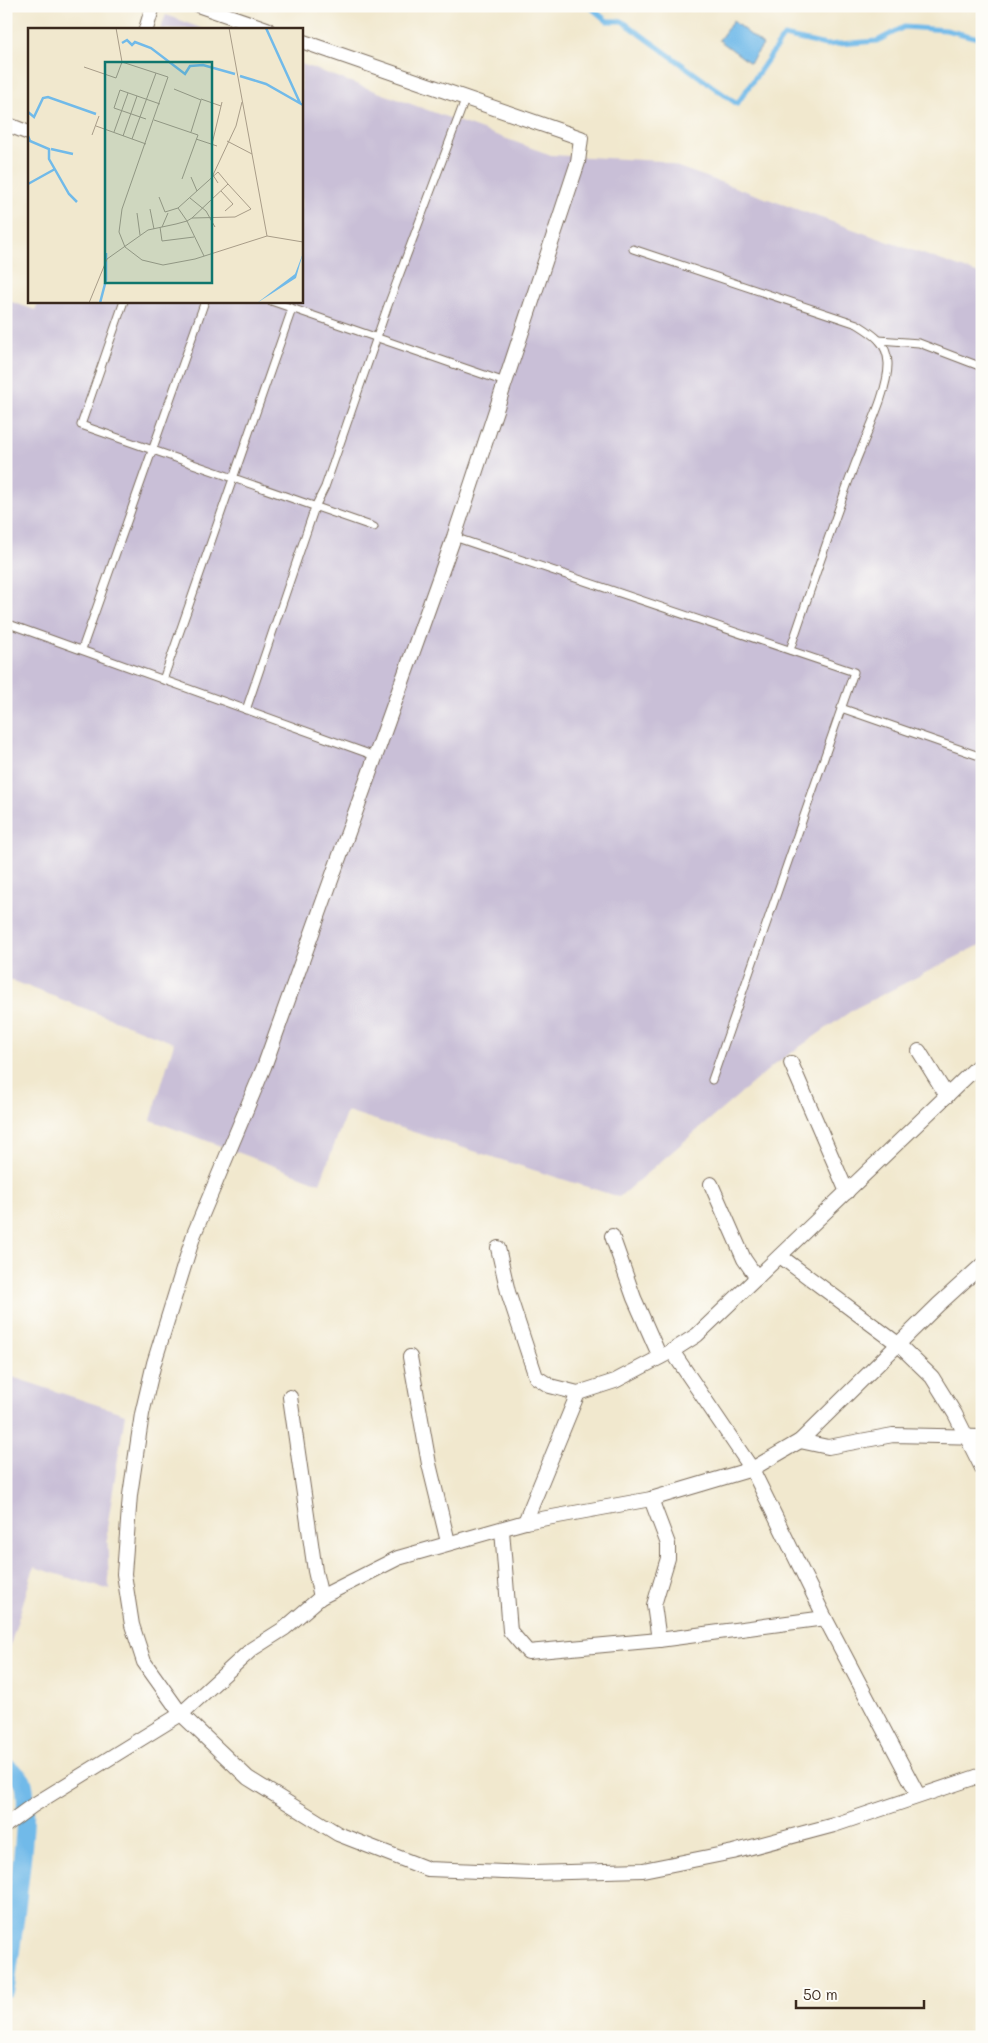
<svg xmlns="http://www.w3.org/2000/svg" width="988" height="2043" font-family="Mali,sans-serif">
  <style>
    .industrial { fill: #c9bfd7 }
    .water { fill: #71bae9; stroke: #567284 }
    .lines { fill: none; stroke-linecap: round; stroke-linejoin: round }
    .stream { stroke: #71bae9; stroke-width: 5 }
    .canal { stroke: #71bae9; stroke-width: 18 }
    .lane-casing { stroke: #7b6c5c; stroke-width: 9 }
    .street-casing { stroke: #7b6c5c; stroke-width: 16 }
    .lane { stroke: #fff; stroke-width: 7 }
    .street { stroke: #fff; stroke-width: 14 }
    .inset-river { fill: none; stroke: #71bae9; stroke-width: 2.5 }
    .inset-road { fill: none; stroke: #a89c88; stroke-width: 1 }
    .view { fill: #0f766e; fill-opacity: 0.15; stroke: #0f766e; stroke-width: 2.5 }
    .inset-edge { fill: none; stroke: #3b2a1e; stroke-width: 2.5 }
  </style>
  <rect width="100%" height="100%" fill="#fdfcf7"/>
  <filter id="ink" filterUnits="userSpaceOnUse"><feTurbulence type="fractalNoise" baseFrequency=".02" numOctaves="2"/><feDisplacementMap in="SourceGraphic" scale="10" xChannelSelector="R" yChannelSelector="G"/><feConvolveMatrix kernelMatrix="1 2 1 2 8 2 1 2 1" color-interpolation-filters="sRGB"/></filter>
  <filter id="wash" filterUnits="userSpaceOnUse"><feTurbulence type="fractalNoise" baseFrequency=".0096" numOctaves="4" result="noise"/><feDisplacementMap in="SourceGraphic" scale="20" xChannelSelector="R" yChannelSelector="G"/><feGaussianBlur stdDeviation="1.12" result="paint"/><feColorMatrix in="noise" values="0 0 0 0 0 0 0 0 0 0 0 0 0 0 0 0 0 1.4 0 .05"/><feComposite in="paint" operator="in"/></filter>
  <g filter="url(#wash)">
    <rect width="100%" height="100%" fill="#f1e8ce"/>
    <g class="industrial">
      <polygon points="166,15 203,29 160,29"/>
      <polygon points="301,64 551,155 661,161 982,275 982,944 854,1009 775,1064 619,1197 347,1111 320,1183 151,1120 174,1043 6,978 6,300 35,310 39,301 301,301"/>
      <polygon points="6,1375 125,1414 107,1528 109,1590 34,1567 6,1659"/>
    </g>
    <polygon class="water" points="733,21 763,45 750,63 719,40"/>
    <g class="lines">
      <polyline class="stream" points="589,6 607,21 622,21 737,104 784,36 826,45 877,41 904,27 946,30 982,39"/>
      <path class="canal" d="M6,1988C10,1956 33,1802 23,1782C21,1777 14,1773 10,1769"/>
    </g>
  </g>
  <g filter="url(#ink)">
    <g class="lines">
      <g class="lane-casing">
        <g id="lane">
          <path d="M633,249L857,324C873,334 887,342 888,363C889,390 865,437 855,464C832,525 811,588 790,650"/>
          <polyline points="124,301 81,425 374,527"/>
          <polyline points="271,301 505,382"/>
          <polyline points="879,340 919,343 982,367"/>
          <polyline points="454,537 854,672 712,1080"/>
          <polyline points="6,623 375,756"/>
          <polyline points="82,649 205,301"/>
          <polyline points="163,680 292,309"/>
          <polyline points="841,708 982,757"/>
          <polyline points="246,710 315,507 325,487 387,308 466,97"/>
        </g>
      </g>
      <g class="street-casing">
        <g id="street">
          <polyline points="200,6 267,29"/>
          <polyline points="146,29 153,6"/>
          <polyline points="301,41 581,138 578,162 454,537 264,1067 194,1234 154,1363 142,1414 130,1495 124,1574 132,1625 144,1662 181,1714 248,1778 338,1834 428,1869 532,1873 643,1870 733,1852 834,1825 982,1775"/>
          <polyline points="6,124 29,133"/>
          <polyline points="919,1051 947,1096"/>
          <polyline points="791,1063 847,1192"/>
          <polyline points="711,1184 744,1259 757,1278"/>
          <polyline points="612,1236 634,1298 660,1357"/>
          <polyline points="498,1248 508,1292 536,1377 550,1386 578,1393 615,1381 672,1351"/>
          <polyline points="780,1256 898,1344 932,1377 955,1414 982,1468"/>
          <polyline points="410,1357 429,1464 448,1542"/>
          <polyline points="290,1397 315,1571 321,1597"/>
          <polyline points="800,1441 828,1447 893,1435 982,1437"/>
          <polyline points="651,1499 668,1544 668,1558 654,1605 659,1640"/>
          <polyline points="525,1522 578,1393"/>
          <polyline points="502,1530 510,1631 528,1652 659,1640 825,1618"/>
          <polyline points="918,1795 825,1618 752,1469 672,1351 697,1335 982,1062"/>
          <polyline points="6,1825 32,1806 181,1714 252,1649 285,1628 321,1597 398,1558 525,1522 651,1499 752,1469 800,1441 938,1305 982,1265"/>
        </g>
      </g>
      <use href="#lane" class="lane"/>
      <use href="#street" class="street"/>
    </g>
  </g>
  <g transform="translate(28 28)">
    <rect width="275" height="275" fill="#f1e8ce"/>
    <path d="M275,225L268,250L229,275L267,246Z" fill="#71bae9"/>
    <path class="inset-river" d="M238,0L272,75M94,15L99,12L104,17L107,14L123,20L157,46L162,38L175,37L207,46M212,48L238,56L275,77M0,84L6,89L15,70L20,69L68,86M0,108L2,113L21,121V131L41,166L49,174M23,121L45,126M0,156L27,141M72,275L78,252V225"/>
    <path class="inset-road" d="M201,0L239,208M94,34L140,49L94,181L91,204L97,219L114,232L135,237L167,231L239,208L275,214M56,39L88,50L94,34L88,0M146,61L173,72L163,104M173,71L193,78M118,91L86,80L92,62L132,76M126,92L170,107L154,151M68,98L118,116M86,104L100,65M64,107L71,88M95,108L109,68M104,111L128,45M168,111L189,118M199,113L224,126M184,116L194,74M163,149L169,163M190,155L185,147L208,98L214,74M193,163L205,176L197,183M131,169L137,184L150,180M162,170L178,183L187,199M122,181L126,201M109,185L112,207M164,190L207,189L223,181L200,156M132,199L134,213L166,209M134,199L140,185M61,275L79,231L120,202L148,196L159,193L164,190L200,156L190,144L150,180L159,193L176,228"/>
    <path class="view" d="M77,34H184V255H77Z"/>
    <rect width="275" height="275" class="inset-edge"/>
  </g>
  <rect width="988" height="2043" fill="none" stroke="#fdfcf7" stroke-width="25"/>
  <path d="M796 2000v8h128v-8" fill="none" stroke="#3b2a1e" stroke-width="2.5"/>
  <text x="803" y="2000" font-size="15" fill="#3b2a1e" stroke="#fdfcf7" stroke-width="4" paint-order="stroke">50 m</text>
</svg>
